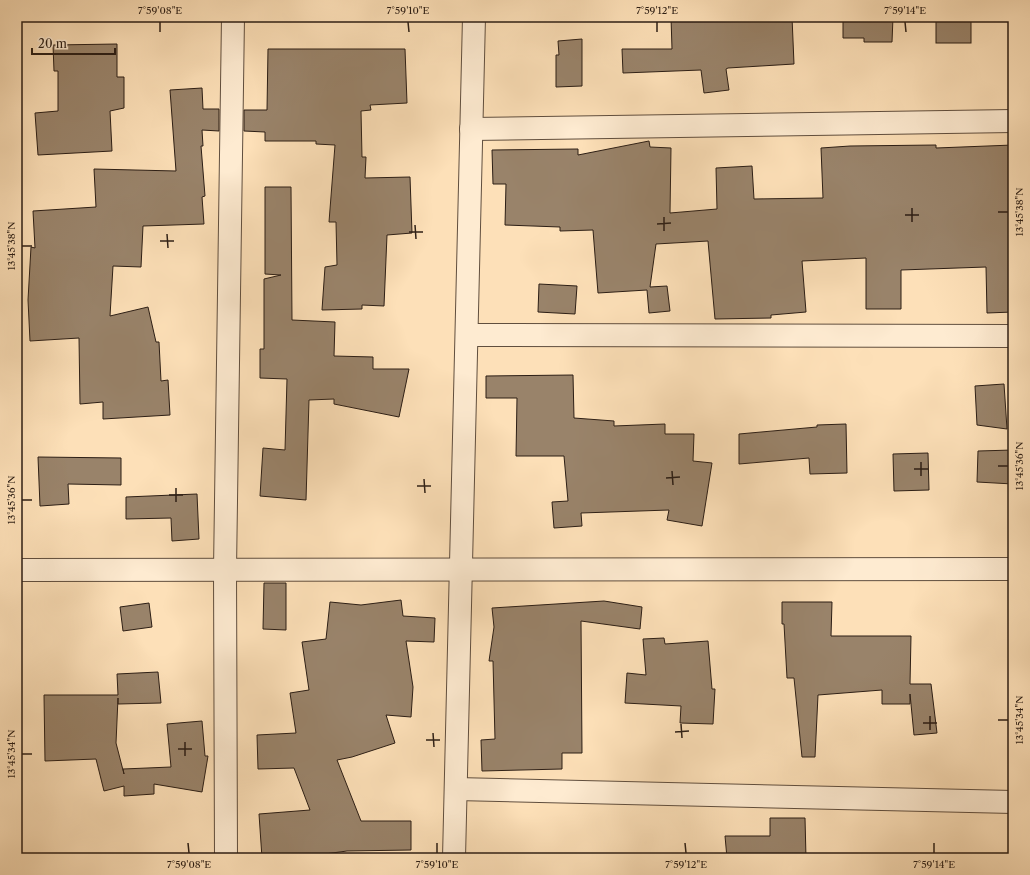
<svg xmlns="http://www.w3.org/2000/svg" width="1030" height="875" font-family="'Libre Caslon Text',serif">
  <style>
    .building { fill: #99836a; stroke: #2c1e15 }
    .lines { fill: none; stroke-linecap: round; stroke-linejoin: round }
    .minor-casing { stroke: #604e3e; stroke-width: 24 }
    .minor { stroke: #feebd1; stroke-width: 22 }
    .ticks { fill: none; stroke: #2c1e15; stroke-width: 1.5 }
    .neatline { fill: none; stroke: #2c1e15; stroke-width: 1.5 }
    .ticks-label { font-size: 10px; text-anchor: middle; fill: #2c1e15 }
  </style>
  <rect width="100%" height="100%" fill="#fde0b8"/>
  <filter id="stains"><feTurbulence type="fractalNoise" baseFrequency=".005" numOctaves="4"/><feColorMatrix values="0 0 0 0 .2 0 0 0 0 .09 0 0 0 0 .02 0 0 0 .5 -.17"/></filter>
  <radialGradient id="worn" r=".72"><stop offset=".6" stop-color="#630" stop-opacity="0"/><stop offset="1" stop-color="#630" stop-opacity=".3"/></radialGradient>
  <g class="building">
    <polygon points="671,17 792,17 794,64 728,68 726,69 729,90 704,93 701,70 623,73 622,49 672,49"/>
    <polygon points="843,17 893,17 892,42 864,42 864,38 843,38"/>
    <rect x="936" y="17" width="35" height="26"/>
    <polygon points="582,39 582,86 556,87 556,55 559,55 558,41"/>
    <polygon points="117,44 117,77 124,77 124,108 110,111 112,151 38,155 35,113 58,111 58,71 54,71 53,45"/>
    <polygon points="268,49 405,49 407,103 370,105 371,110 361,111 362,157 366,157 365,178 410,177 412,233 387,235 384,306 362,305 362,309 322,310 325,267 337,265 336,222 329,222 335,145 316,144 316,141 265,141 265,132 244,131 244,110 267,110"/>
    <polygon points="202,88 203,109 219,109 219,131 202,130 203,146 201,146 205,196 202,197 204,224 143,226 141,267 113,266 110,316 148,307 156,342 159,342 161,381 168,380 170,415 103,419 103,402 80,404 79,338 30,341 28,300 31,247 35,248 33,211 96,207 94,169 176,171 170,90"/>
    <polygon points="649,141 650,147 671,148 670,213 717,209 716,168 752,166 754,199 823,198 821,148 850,146 936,145 936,148 1013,145 1013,312 987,313 986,267 901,270 901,309 866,309 866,258 802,261 806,312 771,315 771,318 715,319 708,241 656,244 650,287 667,286 670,311 649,313 647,290 598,293 593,230 560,231 560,227 505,225 506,184 493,184 492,150 578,149 578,155"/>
    <polygon points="265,187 291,187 292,320 335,322 334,356 373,357 373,369 409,369 399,417 334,404 334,399 309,400 306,500 260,496 263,448 285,450 287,379 260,378 260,349 264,349 264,279 281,275 265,274"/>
    <polygon points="539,284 577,286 575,314 538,312"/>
    <polygon points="573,375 574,418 614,421 614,426 665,424 665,434 694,434 693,461 712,463 702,526 667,520 669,510 581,513 582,526 554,528 552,502 568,501 564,456 516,456 517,398 486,398 486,376"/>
    <polygon points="1004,384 1007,429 977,425 975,386"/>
    <polygon points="846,424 847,473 810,474 809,458 739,464 739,434 817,427 817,425"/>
    <polygon points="1013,450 1013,484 977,482 978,451"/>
    <polygon points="928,453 929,490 894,491 893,454"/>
    <polygon points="38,457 121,458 121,485 68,484 69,504 40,506"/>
    <polygon points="197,494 199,539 172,541 171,518 126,519 126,497"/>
    <polygon points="264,583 286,583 286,630 263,629"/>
    <polygon points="401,600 403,616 435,618 434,642 406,641 413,687 411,717 386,715 395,743 352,757 337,760 361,821 411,821 411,850 347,851 295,858 262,858 259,814 310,810 294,768 258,769 257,735 296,733 290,693 309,690 302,642 326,639 330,602 361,605"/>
    <polygon points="604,601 642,607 640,629 581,621 582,753 562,753 562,769 482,771 481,740 495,739 493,661 489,661 494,627 492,608"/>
    <polygon points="782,602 832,602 831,636 911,636 910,684 931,684 937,733 914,735 910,694 910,704 882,704 882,690 818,695 815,757 802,757 794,678 787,678 784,624 782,624"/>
    <polygon points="149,603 152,627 123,631 120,607"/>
    <polygon points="664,638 665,644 708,641 712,689 715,689 713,724 680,723 681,706 625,703 627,673 646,675 643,639"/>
    <polygon points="158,672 161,703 118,704 118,698 116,743 124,774 123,769 171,767 167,724 202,721 205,756 208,756 202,792 154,784 154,794 124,796 124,786 104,791 96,759 45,761 44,695 118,695 117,674"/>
    <polygon points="770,818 805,818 806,858 727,858 725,836 770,836"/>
  </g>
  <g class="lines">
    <g class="minor-casing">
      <g id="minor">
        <polyline points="471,129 1013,121"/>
        <polyline points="467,335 1013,336"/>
        <polyline points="17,570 1013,569"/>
        <polyline points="456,789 1013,802"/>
        <polyline points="226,858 225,570 233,17"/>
        <polyline points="454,858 474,17"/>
      </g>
    </g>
    <use href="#minor" class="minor"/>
  </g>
  <path class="ticks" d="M160,22V32M408,22L409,32M657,22V32M905,22L906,32M912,208V222M998,212H1008M905,215H919M664,217V231M657,224L671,223M415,225L416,239M409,232H423M167,234L168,248M160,241H174M22,246H32M921,462V476M998,466H1008M914,469H928M672,471L673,485M666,478L680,477M424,479L425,493M417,486H431M176,488V502M169,495H183M22,500H32M930,716V730M998,720H1008M923,723H937M681,724L682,738M675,732L689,731M433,733L434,747M426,740H440M185,742V756M178,749H192M22,754H32M188,843L189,853M437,843V853M685,843L686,853M934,843V853"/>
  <rect width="1030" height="875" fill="none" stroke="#fde0b8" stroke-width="44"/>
  <path d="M32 48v6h83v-6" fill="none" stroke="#2c1e15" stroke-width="2"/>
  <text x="38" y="48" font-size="12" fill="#2c1e15" stroke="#feebd1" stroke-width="3" paint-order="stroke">20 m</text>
  <rect x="22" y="22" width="986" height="831" class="neatline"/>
  <g class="ticks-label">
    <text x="160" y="14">7°59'08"E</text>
    <text x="408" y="14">7°59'10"E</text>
    <text x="657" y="14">7°59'12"E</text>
    <text x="905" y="14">7°59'14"E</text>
    <text transform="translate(1019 212) rotate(-90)" y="4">13°45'38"N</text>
    <text transform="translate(11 246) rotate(-90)" y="4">13°45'38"N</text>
    <text transform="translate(1019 466) rotate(-90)" y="4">13°45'36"N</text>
    <text transform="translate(11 500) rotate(-90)" y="4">13°45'36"N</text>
    <text transform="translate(1019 720) rotate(-90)" y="4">13°45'34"N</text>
    <text transform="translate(11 754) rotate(-90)" y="4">13°45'34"N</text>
    <text x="189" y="868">7°59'08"E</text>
    <text x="437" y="868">7°59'10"E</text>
    <text x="686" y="868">7°59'12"E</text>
    <text x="934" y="868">7°59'14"E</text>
  </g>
  <rect width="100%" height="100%" filter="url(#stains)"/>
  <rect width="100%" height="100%" fill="url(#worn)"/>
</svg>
